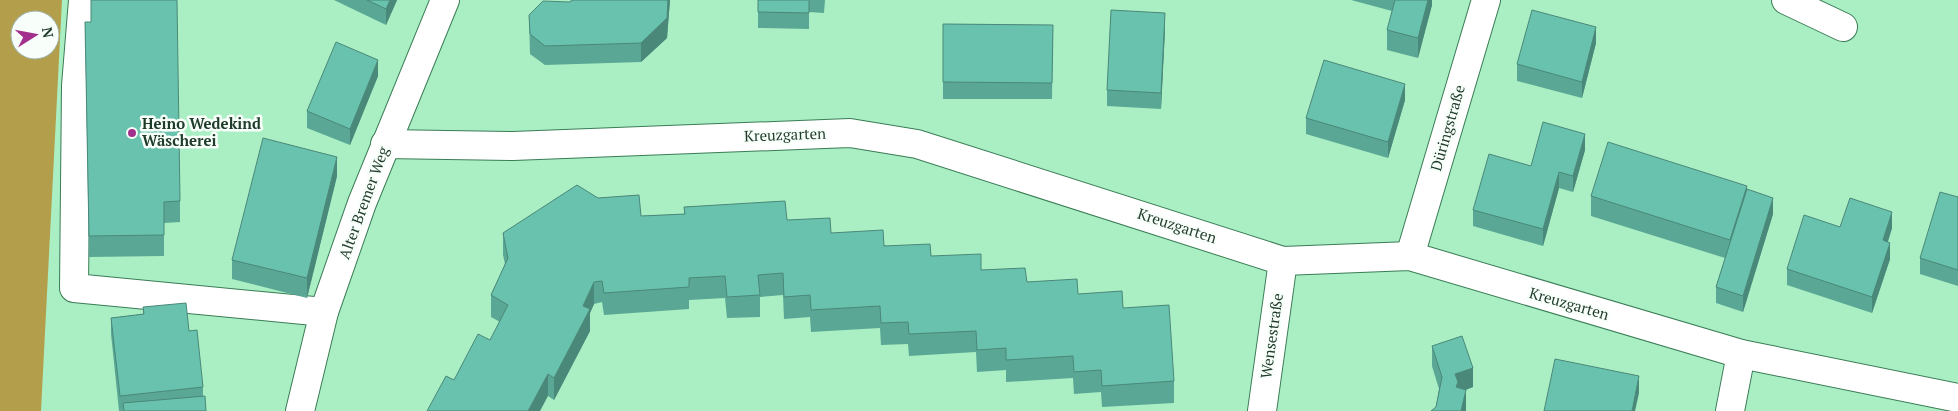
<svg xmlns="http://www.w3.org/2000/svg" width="1958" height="411" font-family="'PT Serif',serif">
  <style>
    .forest { fill: #b39f4b; fill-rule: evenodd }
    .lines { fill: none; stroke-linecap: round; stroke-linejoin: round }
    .minor-casing { stroke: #3a7c56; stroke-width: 30 }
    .minor { stroke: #fff; stroke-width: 28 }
    .wall { fill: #5aa795 }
    .shaded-wall { fill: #4a8879 }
    .building { fill: #69c2ad; stroke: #4a8879 }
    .poi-dot { fill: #a2318d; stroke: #f8fffa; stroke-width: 2 }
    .labels { text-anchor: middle; stroke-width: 5; stroke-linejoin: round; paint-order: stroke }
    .poi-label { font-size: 15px; font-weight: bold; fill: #1f3b2a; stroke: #f8fffa; text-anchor: start }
    .street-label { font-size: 15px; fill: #1f3b2a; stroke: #f8fffa }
  </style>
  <rect width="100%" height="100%" fill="#aaefc3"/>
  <path class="forest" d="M0,0H62L41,411H0ZM20,20H50V50H20Z"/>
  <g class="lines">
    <g class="minor-casing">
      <g id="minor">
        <polyline points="83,0 76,86 74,288 324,312"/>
        <polyline points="1786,0 1843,27"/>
        <polyline points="385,144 513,146 850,133 917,144 1283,261 1410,256 1741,354 1958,398"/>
        <polyline points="1410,256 1486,0"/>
        <polyline points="300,411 324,312 362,203 445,0"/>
        <polyline points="1262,411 1283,261"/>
        <polyline points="1730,411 1741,354"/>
      </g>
    </g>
    <use href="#minor" class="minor"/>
  </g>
  <g class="wall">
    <polygon points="334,0 397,0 386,25"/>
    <polygon points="573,0 670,0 667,38 641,62 545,65 530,54 529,15 569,2"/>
    <polygon points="758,0 825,0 824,13 809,12 809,29 758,28"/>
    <polygon points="1351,0 1432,0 1432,5 1418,58 1387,50 1387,30 1392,11"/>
    <polygon points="85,22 180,201 180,222 164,223 164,256 89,257"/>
    <polygon points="943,24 1053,25 1052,99 943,99"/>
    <polygon points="1165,29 1161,109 1107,106 1107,90"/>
    <polygon points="1596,43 1582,98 1517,81 1517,64"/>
    <polygon points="378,76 350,145 307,128 307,111"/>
    <polygon points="1405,100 1388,158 1306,134 1306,118"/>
    <polygon points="1585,150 1573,192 1559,188 1543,246 1473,226 1473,210 1531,166"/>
    <polygon points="337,176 307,298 232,279 232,260"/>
    <polygon points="1747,189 1773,214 1743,312 1716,303 1716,287 1725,258 1591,216 1591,196"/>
    <polygon points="1958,197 1958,286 1920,274 1920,258"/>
    <polygon points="598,198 641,216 684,214 684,207 787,220 831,233 931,256 1027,282 1078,294 1123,308 1174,381 1174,403 1102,407 1101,392 1074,394 1073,378 1006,382 1006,370 977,372 976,352 909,356 908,344 881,345 880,328 811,332 810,317 784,319 783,295 760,297 760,317 727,318 725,298 689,300 689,309 604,315 602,302 594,304 590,313 590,331 554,400 548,396 454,380 490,340 500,322 491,317 491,295 505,264 503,255 503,233"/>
    <polygon points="1840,227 1892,228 1888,242 1890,259 1872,313 1787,285 1787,269"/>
    <polygon points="143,307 189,331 203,387 203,396 206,411 119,411 111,334 111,318 143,314"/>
    <polygon points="1432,346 1473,387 1465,390 1466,410 1436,407 1439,389 1432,366"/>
  </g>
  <g class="shaded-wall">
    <polygon points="390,0 397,0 386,25 386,9"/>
    <polygon points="668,0 670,0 667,38 641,62 641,43"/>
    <polygon points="1428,0 1432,0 1432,5 1418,58 1418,38"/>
    <polygon points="1165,13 1165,29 1161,109 1161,93"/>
    <polygon points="1596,27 1596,43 1582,98 1582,82"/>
    <polygon points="378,60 378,76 350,145 350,129"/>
    <polygon points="1405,84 1405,100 1388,158 1388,142"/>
    <polygon points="1585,134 1585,150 1573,192 1573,176"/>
    <polygon points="337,157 337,176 307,298 307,278"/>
    <polygon points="1559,172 1559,188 1543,246 1543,229"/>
    <polygon points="1747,186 1747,205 1730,260 1730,240"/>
    <polygon points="1773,198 1773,214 1743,312 1743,296"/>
    <polygon points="1892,212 1892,228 1883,256 1883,240"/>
    <polygon points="1890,243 1890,259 1872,313 1872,297"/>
    <polygon points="594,282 594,304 590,313 590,331 554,400 554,378 583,306"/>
    <polygon points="1473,368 1473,387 1458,393 1458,401 1455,374"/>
    <polygon points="548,374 548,396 540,411 528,411"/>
    <polygon points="1639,376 1639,393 1635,411 1632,411"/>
    <polygon points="1466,390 1466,411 1461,411"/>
  </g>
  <g class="building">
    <polygon points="91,0 177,0 180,201 164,202 164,235 89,236 85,22 91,22"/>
    <polygon points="367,0 390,0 386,9"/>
    <polygon points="573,0 668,0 667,18 641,43 545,46 530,34 529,15 543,1 569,2"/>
    <polygon points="758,0 809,0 809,13 758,12"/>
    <polygon points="1395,0 1428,0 1418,38 1387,30"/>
    <polygon points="1111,10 1165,13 1161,93 1107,90"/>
    <polygon points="1532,10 1596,27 1582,82 1517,64"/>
    <polygon points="943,24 1053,25 1052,83 943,82"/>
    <polygon points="336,42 378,60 350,129 307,111"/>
    <polygon points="1324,60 1405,84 1388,142 1306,118"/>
    <polygon points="1543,122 1585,134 1573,176 1559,172 1543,229 1473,210 1489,154 1531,166"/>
    <polygon points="263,138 337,157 307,278 232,260"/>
    <polygon points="1608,142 1747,186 1730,240 1591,196"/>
    <polygon points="577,185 598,198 639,195 641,216 685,214 684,207 785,201 787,220 830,218 831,233 883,230 884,246 930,244 931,256 981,254 981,270 1025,268 1027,282 1077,279 1078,294 1122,291 1123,308 1169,305 1174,381 1102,386 1101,370 1074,372 1073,356 1006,360 1006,348 977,350 976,331 909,334 908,322 881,323 880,306 811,310 810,295 784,297 783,273 758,275 760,295 727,297 725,276 689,278 689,287 604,293 602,281 594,282 583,306 590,309 554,378 548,374 528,411 427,411 446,376 454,380 478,334 490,340 508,305 491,295 508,258 503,233"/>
    <polygon points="1747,189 1773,198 1743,296 1716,287"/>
    <polygon points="1940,192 1958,197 1958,270 1920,258"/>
    <polygon points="1850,198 1892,212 1883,240 1890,243 1872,297 1787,269 1804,215 1840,227"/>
    <polygon points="186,303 189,331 197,330 203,387 120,396 111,318 144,314 143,307"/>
    <polygon points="1462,336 1473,368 1455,374 1458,382 1456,387 1466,390 1461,411 1431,411 1436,407 1442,377 1432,346"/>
    <polygon points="1555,359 1639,376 1632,411 1544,411"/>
    <polygon points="205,396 206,411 124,411 123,403"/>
  </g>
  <circle class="poi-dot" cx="132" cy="133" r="5"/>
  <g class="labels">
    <g class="poi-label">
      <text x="142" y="129">Heino Wedekind<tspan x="142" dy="17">Wäscherei</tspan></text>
    </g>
    <g class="street-label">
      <text transform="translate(1448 128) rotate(-74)" y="5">Düringstraße</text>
      <text transform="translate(785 135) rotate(-2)" y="5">Kreuzgarten</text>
      <text transform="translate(364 203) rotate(-70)" y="5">Alter Bremer Weg</text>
      <text transform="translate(1177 226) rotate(18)" y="5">Kreuzgarten</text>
      <text transform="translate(1569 304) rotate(16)" y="5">Kreuzgarten</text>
      <text transform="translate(1272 336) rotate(-82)" y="5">Wensestraße</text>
    </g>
  </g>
  <g transform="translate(35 35) rotate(79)"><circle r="24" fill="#f8fffa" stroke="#a1b1a7"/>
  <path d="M0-4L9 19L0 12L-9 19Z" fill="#a2318d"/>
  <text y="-8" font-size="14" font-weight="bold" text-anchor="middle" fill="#1f3b2a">N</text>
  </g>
</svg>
